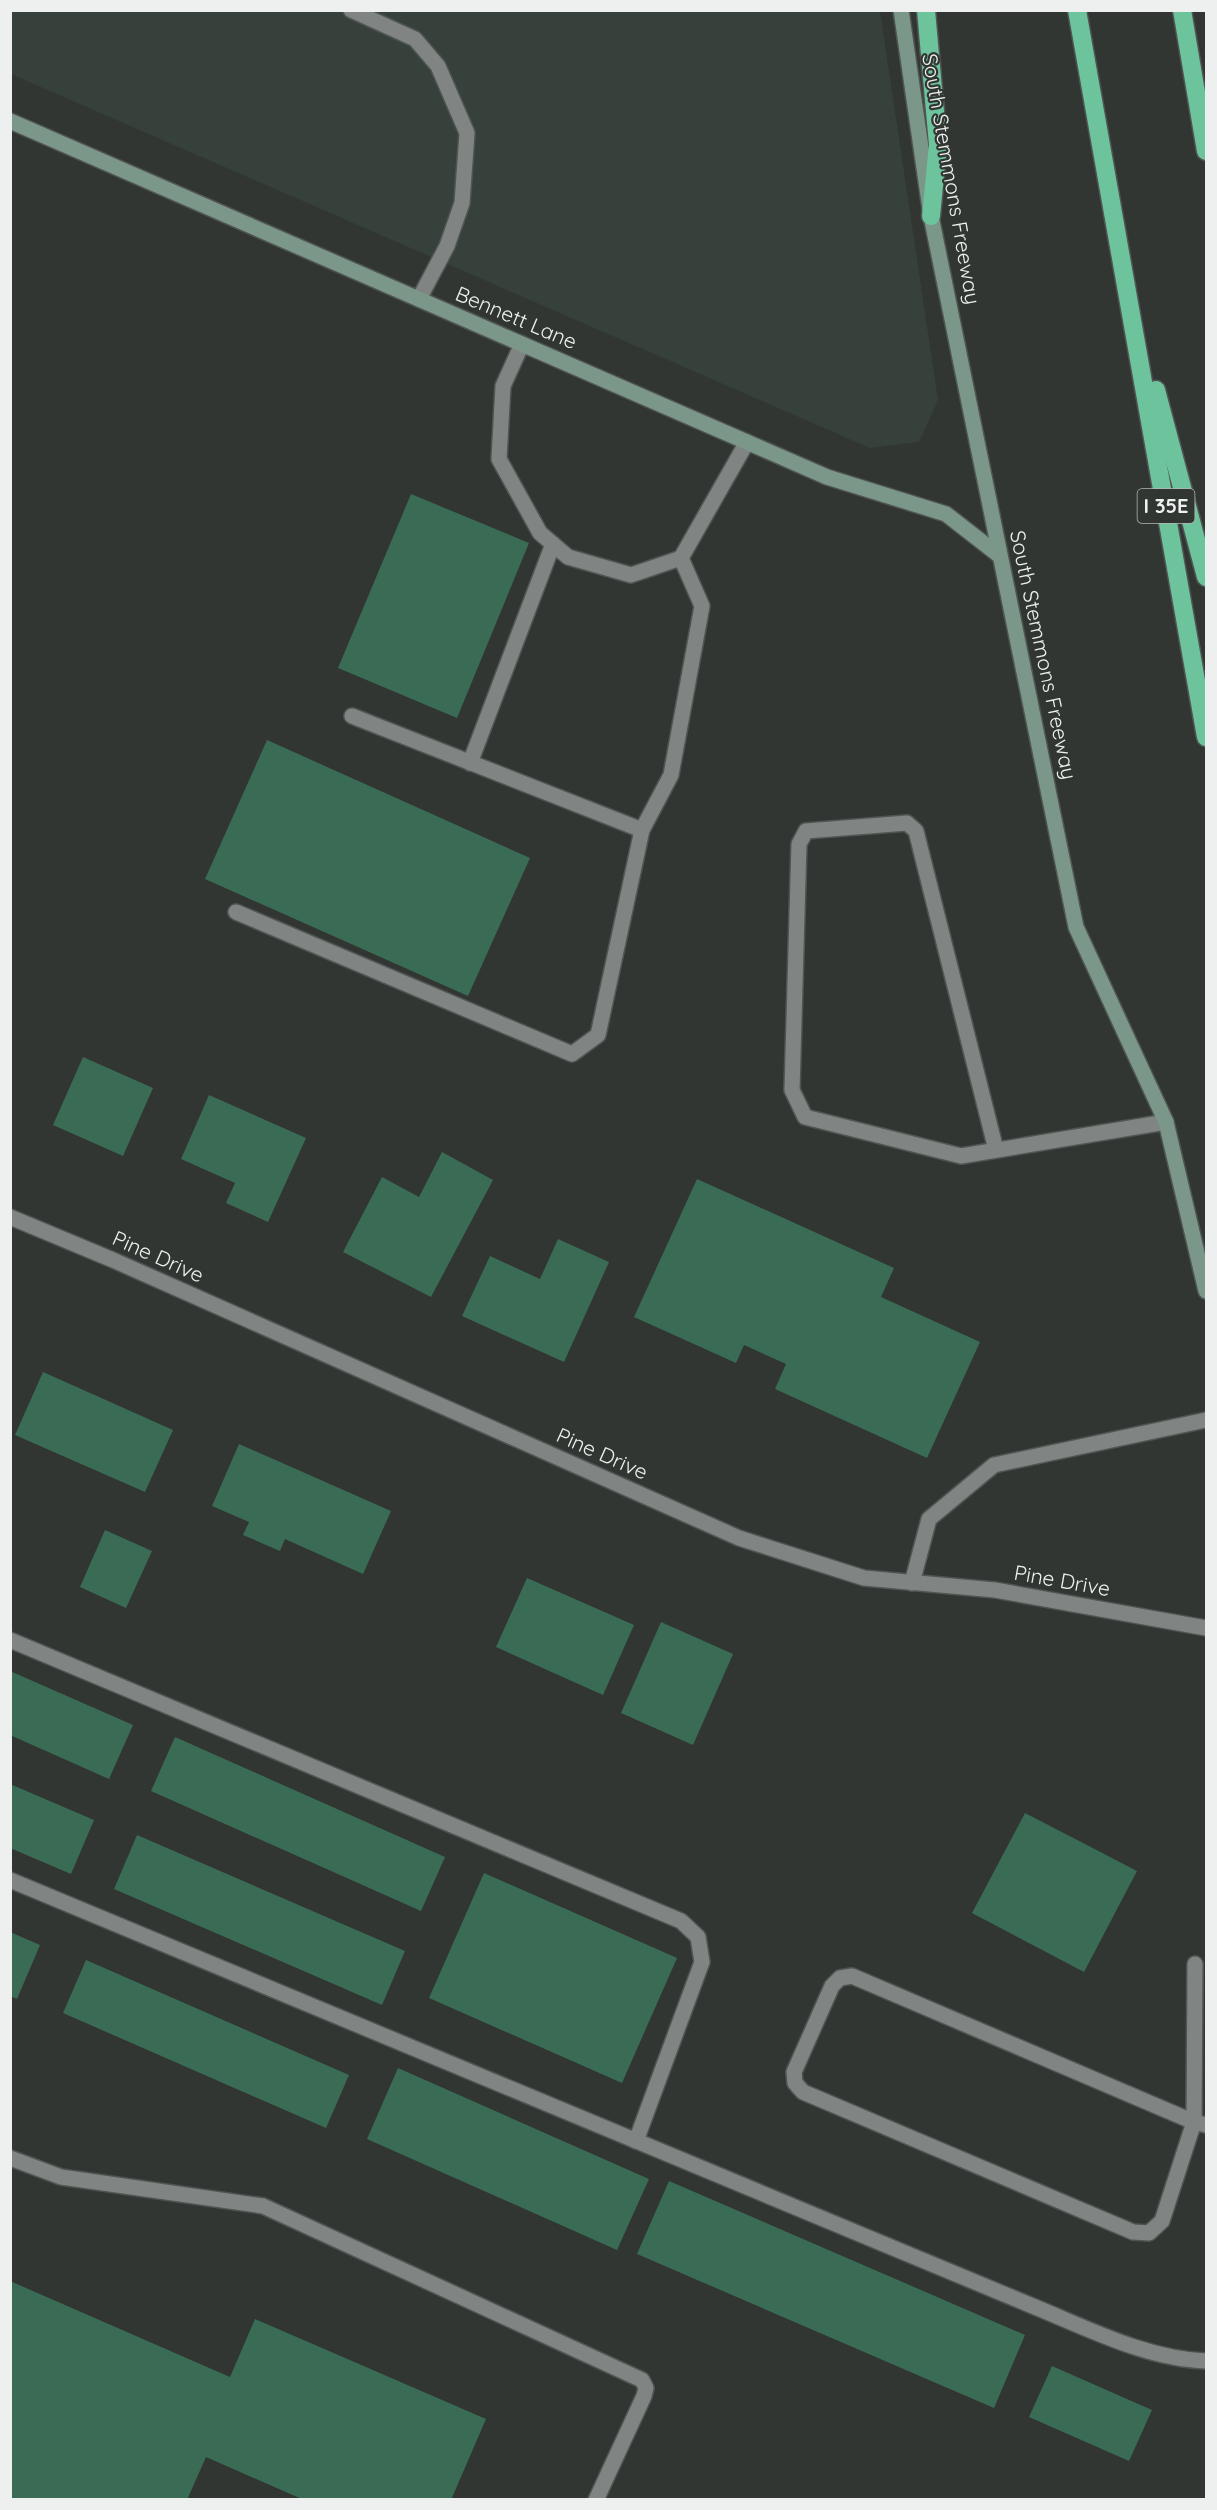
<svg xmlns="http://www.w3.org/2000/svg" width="1217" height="2510" font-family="Quicksand,sans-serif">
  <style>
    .built { fill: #36413c }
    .building { fill: #3a6b55 }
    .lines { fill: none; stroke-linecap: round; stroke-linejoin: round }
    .lane-casing { stroke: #505452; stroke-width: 18 }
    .street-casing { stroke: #505452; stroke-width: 18 }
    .secondary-casing { stroke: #505452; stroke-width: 18 }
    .highway-casing { stroke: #505452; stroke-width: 21 }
    .lane { stroke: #808482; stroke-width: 15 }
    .street { stroke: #808482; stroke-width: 15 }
    .secondary { stroke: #7a978a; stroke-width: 15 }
    .highway { stroke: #6cc39c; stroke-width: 18 }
    .labels { text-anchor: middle; stroke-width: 4.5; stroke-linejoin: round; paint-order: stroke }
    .shield { fill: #313633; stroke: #b5b8b6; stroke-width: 1.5 }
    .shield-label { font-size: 20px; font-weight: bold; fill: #edf0ee }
    .street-label { font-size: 21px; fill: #edf0ee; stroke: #313633 }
  </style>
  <rect width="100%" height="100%" fill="#313633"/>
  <polygon class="built" points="11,11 880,11 938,400 919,442 870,448 11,74"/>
  <g class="building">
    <polygon points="411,494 529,543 457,718 338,668"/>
    <polygon points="267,740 530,858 468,996 205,879"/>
    <polygon points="83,1057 153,1088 123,1156 53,1125"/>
    <polygon points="209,1095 306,1138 268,1222 226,1203 235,1183 181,1159"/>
    <polygon points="442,1152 493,1180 431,1297 343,1252 382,1177 419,1197"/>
    <polygon points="697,1179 894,1268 881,1297 980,1342 927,1458 775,1389 786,1364 744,1345 736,1363 634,1317"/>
    <polygon points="558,1239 609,1262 564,1362 462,1316 490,1256 540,1279"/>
    <polygon points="43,1372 173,1430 145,1492 15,1435"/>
    <polygon points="239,1444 391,1511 363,1574 285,1539 280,1551 243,1535 249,1522 212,1506"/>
    <polygon points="105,1530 152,1551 126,1608 80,1587"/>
    <polygon points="527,1578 634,1625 603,1695 496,1647"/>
    <polygon points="661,1622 733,1654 693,1745 621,1713"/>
    <polygon points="10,1671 133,1725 109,1779 10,1735"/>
    <polygon points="175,1737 445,1857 421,1911 151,1791"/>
    <polygon points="10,1784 94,1820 71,1874 10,1848"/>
    <polygon points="1025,1813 1137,1871 1084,1972 972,1913"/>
    <polygon points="137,1835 405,1951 382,2005 114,1889"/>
    <polygon points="484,1873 677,1958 622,2083 429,1998"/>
    <polygon points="10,1932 40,1945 17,1999 10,1996"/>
    <polygon points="86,1960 349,2075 326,2128 63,2013"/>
    <polygon points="398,2068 649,2179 617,2250 367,2139"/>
    <polygon points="669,2181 1025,2335 994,2408 637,2254"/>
    <polygon points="10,2281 230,2377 255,2319 486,2419 451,2500 304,2500 206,2457 187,2500 10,2500"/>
    <polygon points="1052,2366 1152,2410 1129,2461 1029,2417"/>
  </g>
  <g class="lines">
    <g class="lane-casing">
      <g id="lane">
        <polyline points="351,10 415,39 438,66 467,133 462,203 447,246 419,299"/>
        <polyline points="522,344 503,386 499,459 540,533 568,557 631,575 681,558"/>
        <polyline points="352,716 642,830"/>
        <polyline points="470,763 553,544"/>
        <polyline points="236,912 572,1054 598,1035 642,830 671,775 702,606 681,558 747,442"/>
        <polyline points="996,1150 916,831 907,823 806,831 799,844 792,1090 805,1117 961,1156 1166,1122"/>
        <polyline points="912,1583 929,1519 994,1465 1206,1420"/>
        <polyline points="10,1640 681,1921 698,1937 702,1962 636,2141"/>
        <path d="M10,1880L1035,2307C1089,2329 1147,2359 1206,2361"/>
        <polyline points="1195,1964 1194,2122 1162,2221 1149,2233 1133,2232 803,2092 795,2083 794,2072 832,1986 840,1978 852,1976 1194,2122 1206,2125"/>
        <polyline points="10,2158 61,2177 263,2206 642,2380 646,2388 644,2396 596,2500"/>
      </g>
    </g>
    <g class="street-casing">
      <polyline id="street" points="10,1217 113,1260 739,1538 864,1578 995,1590 1206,1628"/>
    </g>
    <g class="secondary-casing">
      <g id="secondary">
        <polyline points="901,10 931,216 1076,927 1166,1122 1206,1291"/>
        <polyline points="10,121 827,477 946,514 1000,556"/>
      </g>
    </g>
    <g class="highway-casing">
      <g id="highway">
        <polyline points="926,10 938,145 931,216"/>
        <polyline points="1077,10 1206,737"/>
        <polyline points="1182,10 1206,151"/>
        <polyline points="1156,390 1206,577"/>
      </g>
    </g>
    <use href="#lane" class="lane"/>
    <use href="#street" class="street"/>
    <use href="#secondary" class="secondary"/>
    <use href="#highway" class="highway"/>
  </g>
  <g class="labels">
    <rect class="shield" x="1137.5" y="489" width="57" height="34" rx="4.5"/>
    <g class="shield-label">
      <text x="1166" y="513">I 35E</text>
    </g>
    <g class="street-label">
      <text transform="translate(951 179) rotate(80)" y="7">South Stemmons Freeway</text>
      <text transform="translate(516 318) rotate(23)" y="7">Bennett Lane</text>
      <text transform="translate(1043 655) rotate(78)" y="7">South Stemmons Freeway</text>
      <text transform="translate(158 1257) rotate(24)" y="7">Pine Drive</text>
      <text transform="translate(602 1454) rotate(24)" y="7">Pine Drive</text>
      <text transform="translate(1062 1581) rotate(10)" y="7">Pine Drive</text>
    </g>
  </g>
  <rect width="1217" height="2510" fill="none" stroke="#edf0ee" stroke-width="24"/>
</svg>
